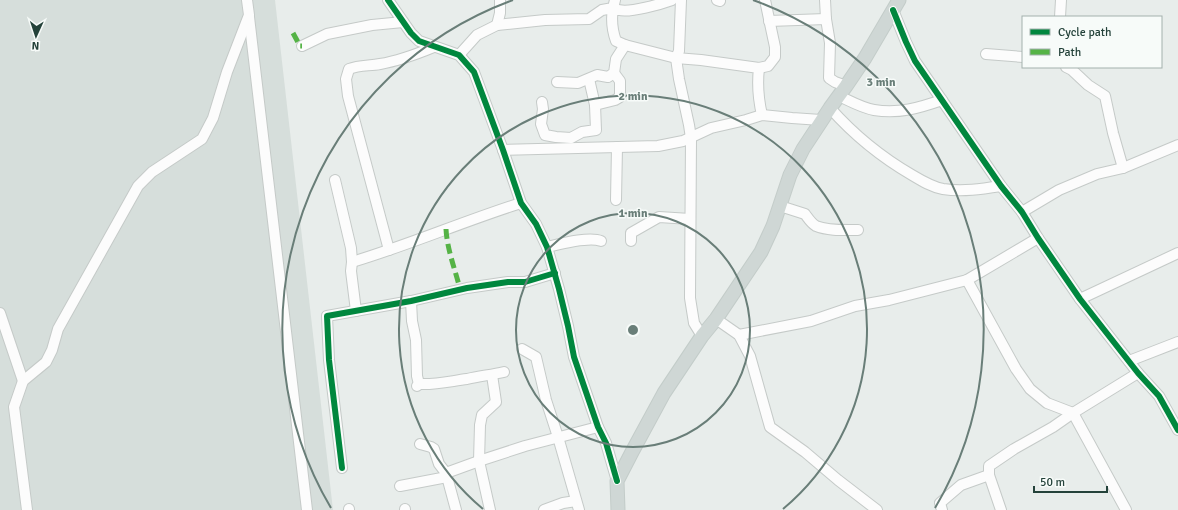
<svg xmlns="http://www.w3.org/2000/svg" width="1178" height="510" font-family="Signika,sans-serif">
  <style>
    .built { fill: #d6dedb }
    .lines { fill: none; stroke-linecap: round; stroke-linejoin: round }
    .minor-casing { stroke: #c5cac8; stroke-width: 12 }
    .major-casing { stroke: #c3ccc9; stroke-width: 15 }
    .minor { stroke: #fcfcfc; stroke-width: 10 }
    .major { stroke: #cfd7d5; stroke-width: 13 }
    .quiet { stroke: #55b346; stroke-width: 5; stroke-dasharray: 10 5; stroke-linecap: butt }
    .cycleway-casing { stroke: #f7fbf9; stroke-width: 8 }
    .cycleway { stroke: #00873e; stroke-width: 6 }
    .ring { fill: none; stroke: #697e78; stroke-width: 2 }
    .centre { fill: #697e78; stroke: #f7fbf9; stroke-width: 2 }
    .ring-label { font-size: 12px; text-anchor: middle; font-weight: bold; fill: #697e78; stroke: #f7fbf9; stroke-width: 3; stroke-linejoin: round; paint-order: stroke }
  </style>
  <rect width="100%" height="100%" fill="#e8edeb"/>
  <polygon class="built" points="0,0 275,0 333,510 0,510"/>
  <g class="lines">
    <g class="minor-casing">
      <g id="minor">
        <polyline points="388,0 411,33 419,41 459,55 474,72 503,150 521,203 536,224 547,247 559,289 568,326 574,357 598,427 606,443 617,481"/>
        <path d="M672,0C661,4 630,13 619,10C617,10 615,9 613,8C611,20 612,30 616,41L625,45L676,58L701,60L759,68C757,85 758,98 762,115"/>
        <polyline points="681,0 679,51 676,58 679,79 689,125 691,138 690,298 694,323 702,336"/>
        <polyline points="717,0 720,1"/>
        <polyline points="825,0 826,19 830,43 829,78 835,82 846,86"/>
        <polyline points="893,10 906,42 915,61 1001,186 1022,212 1038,238 1080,299 1138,373 1159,396 1178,430"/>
        <polyline points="249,17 307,510"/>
        <polyline points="1060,17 1061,0"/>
        <polyline points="769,21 826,19"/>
        <polyline points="497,25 500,13 500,0"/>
        <polyline points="302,46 327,34 372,25 403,22"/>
        <polyline points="986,54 1023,57"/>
        <polyline points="459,55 477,35 497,25 545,20 589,19 602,10 613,8 615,0"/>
        <polyline points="1066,67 1072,70 1088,85 1105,96 1113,133 1123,168"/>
        <polyline points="759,68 768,66 775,57 775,47 765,0"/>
        <polyline points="557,82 578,83 597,75 608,77 614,73 616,59 625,45"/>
        <path d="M839,96C850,101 862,108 874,110C899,114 919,108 942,100"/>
        <polyline points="542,102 543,109 541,124 545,135 556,137 571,138 582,132 596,130 595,105 589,79"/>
        <polyline points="595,105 615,100 620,97 620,81 614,73"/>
        <path d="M830,108C854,135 881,157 912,175C922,181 932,187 943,189C962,192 982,189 1001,186"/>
        <polyline points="503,150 658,146 683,141 711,128 746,120 762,115 792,118 821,120"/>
        <polyline points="335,180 351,248 352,262 351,271 356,311"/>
        <polyline points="616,200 617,147"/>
        <path d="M780,206L805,214C808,218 811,223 816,226C828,231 845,230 858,230"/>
        <polyline points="1022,212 1059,190 1097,174 1123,168 1178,145"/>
        <polyline points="631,241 631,233 659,217 690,219"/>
        <path d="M547,247C560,244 589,236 601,241"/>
        <path d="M389,250L348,96L346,79L349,69C359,65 369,66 380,64C398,61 417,54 434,47"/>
        <path d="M352,262C409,245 464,221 521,203"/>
        <polyline points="967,280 1016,369 1030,389 1047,403 1073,413 1126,510"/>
        <polyline points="1080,299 1178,253"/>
        <polyline points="411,301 412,321 416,340 417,376 419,384"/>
        <polyline points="0,313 23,381"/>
        <polyline points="716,319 739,335 750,356 770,427 805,452 838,480 877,510"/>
        <polyline points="739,335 811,321 855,306 889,300 967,280 1038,238"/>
        <polyline points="522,349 536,357 546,400 558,437 579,510"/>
        <polyline points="1129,361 1178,342"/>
        <path d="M417,386L419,384C436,385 451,381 467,379C479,376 491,375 504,372"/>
        <polyline points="420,444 431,447 434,449 439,464 446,473 456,510"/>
        <polyline points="342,468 329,360 327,316 411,301 467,288 508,282 525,282 555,273"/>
        <polyline points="446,473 479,461 525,446 598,427"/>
        <polyline points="400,486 447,477"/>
        <polyline points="349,509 349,510"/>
        <polyline points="405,509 405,510"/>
        <polyline points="27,510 14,407 23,381 46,362 52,350 58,329 138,186 152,172 202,139 213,118 227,72 249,15 247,0"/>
        <polyline points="490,510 479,461 480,425 482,415 496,402 492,375"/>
        <polyline points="544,510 563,503 576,501"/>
        <polyline points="942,510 940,503 961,485 989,475"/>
        <polyline points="1001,510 989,475 989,466 1014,449 1053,427 1073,413 1138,373"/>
      </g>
    </g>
    <g class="major-casing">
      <polyline id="major" points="618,510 617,481 632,452 664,393 702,336 716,319 761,252 773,226 790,175 803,149 830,108 846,86 865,58 899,0"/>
    </g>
    <use href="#minor" class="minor"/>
    <use href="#major" class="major"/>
    <g class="quiet">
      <polyline points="293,33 300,46 302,46"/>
      <path d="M446,229C447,249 455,269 460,289"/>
    </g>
    <g class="cycleway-casing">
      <g id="cycleway">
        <polyline points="388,0 411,33 419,41 459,55 474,72 503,150 521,203 536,224 547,247 559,289 568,326 574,357 598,427 606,443 617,481"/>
        <polyline points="893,10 906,42 915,61 1001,186 1022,212 1038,238 1080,299 1138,373 1159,396 1178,430"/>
        <polyline points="342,468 329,360 327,316 411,301 467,288 508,282 525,282 555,273"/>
      </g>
    </g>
    <use href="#cycleway" class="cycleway"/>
  </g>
  <g class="ring">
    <circle cx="633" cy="330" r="117"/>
    <path d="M483 509A234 234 0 1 1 783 509"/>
    <path d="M331 508A351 351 0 0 1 513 0M753 0A351 351 0 0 1 935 508"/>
  </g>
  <circle cx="633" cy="330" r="6" class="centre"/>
  <g class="ring-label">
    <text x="881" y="86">3 min</text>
    <text x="633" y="100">2 min</text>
    <text x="633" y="217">1 min</text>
  </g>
  <rect x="1022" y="16" width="140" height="52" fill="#f7fbf9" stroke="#a3b1ad"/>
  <rect x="1030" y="29" width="20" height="6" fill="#00873e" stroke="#a3b1ad"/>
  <text x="1058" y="36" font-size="12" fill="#24423a">Cycle path</text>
  <rect x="1030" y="49" width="20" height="6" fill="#55b346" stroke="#a3b1ad"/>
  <text x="1058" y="56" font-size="12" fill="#24423a">Path</text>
  <g transform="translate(36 36) rotate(183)" stroke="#f7fbf9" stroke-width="3" paint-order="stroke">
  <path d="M0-3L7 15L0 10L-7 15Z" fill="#24423a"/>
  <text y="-6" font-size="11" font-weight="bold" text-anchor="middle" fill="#24423a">N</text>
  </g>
  <path d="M1034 486v6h73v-6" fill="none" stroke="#24423a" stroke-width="2"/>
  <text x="1040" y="486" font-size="12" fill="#24423a" stroke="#f7fbf9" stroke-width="3" paint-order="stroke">50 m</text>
</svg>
